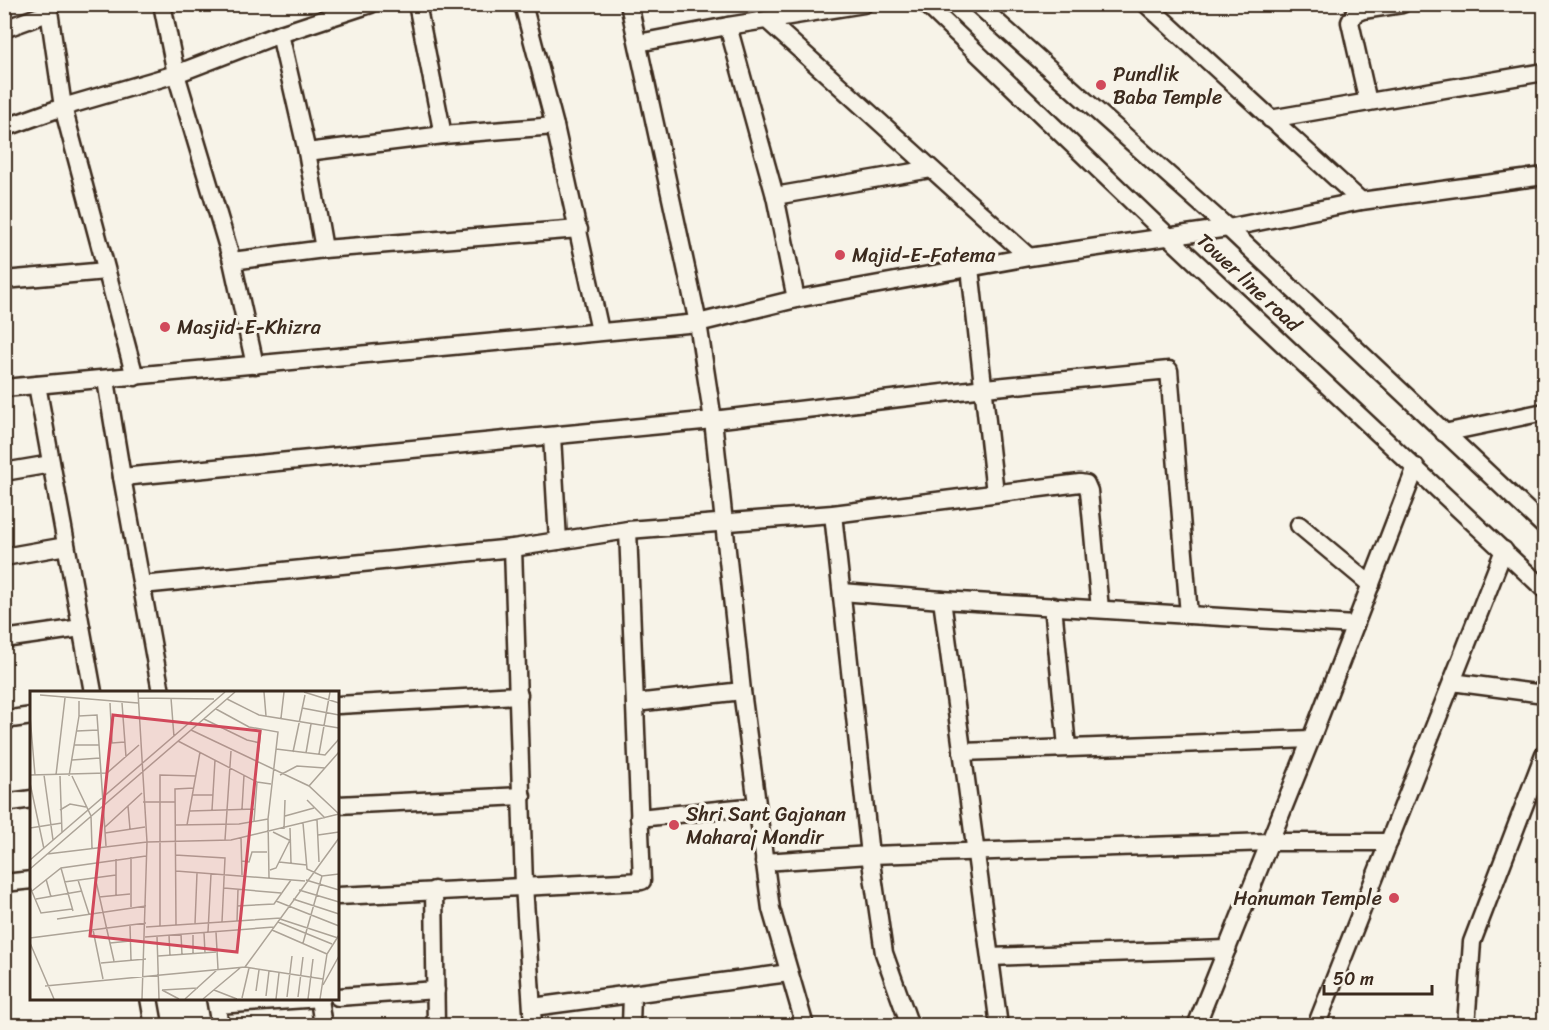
<svg xmlns="http://www.w3.org/2000/svg" width="1549" height="1030" font-family="Sriracha,sans-serif">
  <style>
    .lines { fill: none; stroke-linecap: round; stroke-linejoin: round }
    .minor-casing { stroke: #3b2a1e; stroke-width: 21 }
    .minor { stroke: #f7f3e8; stroke-width: 16 }
    .poi-dot { fill: #d1495b; stroke: #f7f3e8; stroke-width: 2 }
    .labels { text-anchor: middle; stroke-width: 6; stroke-linejoin: round; paint-order: stroke }
    .poi-label { font-size: 20px; fill: #3b2a1e; stroke: #f7f3e8; text-anchor: start }
    .street-label { font-size: 20px; fill: #3b2a1e; stroke: #f7f3e8 }
    .inset-road { fill: none; stroke: #aca397; stroke-width: 1.5 }
    .view { fill: #d1495b; fill-opacity: 0.15; stroke: #d1495b; stroke-width: 3 }
    .inset-edge { fill: none; stroke: #3b2a1e; stroke-width: 3 }
  </style>
  <rect width="100%" height="100%" fill="#f7f3e8"/>
  <filter id="ink" filterUnits="userSpaceOnUse"><feTurbulence type="fractalNoise" baseFrequency=".0167" numOctaves="2"/><feDisplacementMap in="SourceGraphic" scale="12" xChannelSelector="R" yChannelSelector="G"/><feConvolveMatrix kernelMatrix="1 2 1 2 8 2 1 2 1" color-interpolation-filters="sRGB"/></filter>
  <g filter="url(#ink)">
    <g class="lines">
      <g class="minor-casing">
        <g id="minor">
          <polyline points="48,4 63,107 135,377"/>
          <polyline points="162,4 176,74 232,261 255,365"/>
          <polyline points="417,4 443,135"/>
          <polyline points="523,4 555,126 600,331"/>
          <polyline points="629,4 698,323 713,420 742,691 771,909 805,1026"/>
          <polyline points="926,4 1169,237 1544,589"/>
          <polyline points="977,4 1228,228 1544,526"/>
          <polyline points="1146,4 1361,201"/>
          <polyline points="768,21 1029,257"/>
          <polyline points="728,26 775,196 796,299"/>
          <polyline points="4,29 48,13"/>
          <polyline points="280,34 307,152 324,249"/>
          <polyline points="638,43 728,26 864,4"/>
          <polyline points="1368,102 1350,22 1354,14 1363,10 1402,4"/>
          <polyline points="1270,119 1544,72"/>
          <polyline points="4,128 63,107 176,74 280,34 371,4"/>
          <polyline points="307,152 443,135 555,126"/>
          <polyline points="775,196 931,169"/>
          <polyline points="232,261 324,249 579,229"/>
          <polyline points="970,268 995,493"/>
          <polyline points="4,280 106,271"/>
          <polyline points="106,380 122,477 161,692"/>
          <polyline points="37,385 93,692"/>
          <polyline points="4,388 698,323 796,299 1029,257 1228,228 1361,201 1544,176"/>
          <polyline points="1444,433 1544,412"/>
          <polyline points="552,436 558,541"/>
          <polyline points="4,472 51,464"/>
          <polyline points="122,477 713,420 985,388 1169,370 1189,615"/>
          <polyline points="833,514 870,855 884,953 910,1026"/>
          <polyline points="1299,525 1371,585"/>
          <polyline points="513,548 524,885 533,1026"/>
          <polyline points="4,557 66,546"/>
          <polyline points="142,585 513,548 628,530 833,514 1080,483 1086,484 1089,491 1100,609"/>
          <polyline points="842,592 942,600 1355,625"/>
          <polyline points="942,600 999,1026"/>
          <polyline points="1053,606 1067,747"/>
          <polyline points="4,639 81,628"/>
          <polyline points="1452,682 1544,694"/>
          <polyline points="635,703 742,691"/>
          <polyline points="338,705 519,695"/>
          <polyline points="4,720 32,716"/>
          <polyline points="962,752 1311,739"/>
          <polyline points="4,803 32,799"/>
          <polyline points="338,805 522,796"/>
          <polyline points="639,818 757,806"/>
          <polyline points="764,862 870,855 1270,842 1389,842"/>
          <polyline points="4,883 32,880"/>
          <polyline points="434,890 436,1026"/>
          <polyline points="338,896 642,881 628,530"/>
          <polyline points="990,957 1227,949"/>
          <polyline points="338,997 436,990"/>
          <polyline points="149,998 154,1026"/>
          <polyline points="215,998 220,1026"/>
          <polyline points="319,999 323,1026"/>
          <polyline points="217,1005 321,998"/>
          <polyline points="533,1007 789,973"/>
          <polyline points="631,1026 632,994"/>
          <polyline points="1196,1026 1311,739 1416,467"/>
          <polyline points="1316,1026 1504,550"/>
          <polyline points="1466,1026 1472,942 1544,754"/>
        </g>
      </g>
      <use href="#minor" class="minor"/>
    </g>
  </g>
  <g class="poi-dot">
    <circle cx="1101" cy="85" r="6"/>
    <circle cx="840" cy="255" r="6"/>
    <circle cx="165" cy="327" r="6"/>
    <circle cx="674" cy="825" r="6"/>
    <circle cx="1394" cy="898" r="6"/>
  </g>
  <g class="labels">
    <g class="poi-label">
      <text x="1113" y="81">Pundlik<tspan x="1113" dy="23">Baba Temple</tspan></text>
      <text x="852" y="262">Majid-E-Fatema</text>
      <text x="177" y="334">Masjid-E-Khizra</text>
      <text x="686" y="821">Shri Sant Gajanan<tspan x="686" dy="23">Maharaj Mandir</tspan></text>
      <text x="1382" y="905" text-anchor="end">Hanuman Temple</text>
    </g>
    <g class="street-label">
      <text transform="translate(1249 282) rotate(43)" y="7">Tower line road</text>
    </g>
  </g>
  <g transform="translate(30 691)">
    <rect width="309" height="309" fill="#f7f3e8"/>
    <path class="inset-road" d="M108,1L117,151L112,308M234,1L236,25M274,1L309,12M10,4L108,12M108,7L184,8M141,7L144,46M197,8L229,24L309,37M49,10V25L67,24L76,155M80,12L82,52L95,51M92,12L96,66M272,17L309,24M186,18L219,36L248,41L238,128L239,187M0,25L5,84M251,27L254,1M174,28L217,49L230,52M161,39L279,95L309,123M47,40L68,39M148,50L227,91L241,93M44,54H69M246,58L295,64L309,48M263,61L275,4M276,62L281,33M289,63L300,1M42,69L70,67M227,73L231,38M0,84L77,82L109,54M14,84L23,149M26,84L35,7M250,84L267,75L295,77M30,85L32,142M39,85L49,25M42,85L61,125L62,157M0,92L14,158M279,95L309,61M162,104H183M277,109L295,127M113,111H145M98,115L100,138M212,118L214,84M30,119L40,113L56,116M182,119L185,69M160,120L225,118M255,125L284,117M287,129L289,171M224,130L227,91M273,132L277,178L292,185L309,183M146,134L209,133L238,128M157,134L170,61M75,136L112,102M0,137L32,132M260,137L261,172M254,138L255,109M243,141L261,150M75,142L115,136M288,144L309,141M211,147L212,184M195,149L201,60M17,163L117,151L201,149L309,123M145,164L195,167L192,231M86,168V204M0,169L195,1M212,170L219,171L222,161H237M249,171L277,174M31,177L43,220M0,178L205,1M240,179L246,177L260,149M146,180L275,190M65,186L84,270M16,188L21,206M48,189L59,223M276,189L309,199M34,191L86,184M0,196L11,222L42,218M194,197L251,202M269,199L309,211M2,200L31,177L116,165M69,206L100,203M6,208L52,200M263,208L309,223M246,210L309,235M207,215L244,213L261,189M101,216V166M27,228L116,215M250,228L308,247M207,230L208,198M248,231L302,253M165,233L167,182M100,234L101,269M146,234L145,98L164,97M130,235V84L166,85M116,236L251,227M63,239L73,288M242,239L297,263M178,241L181,183M163,242V263M174,242L175,262M151,243L152,264M139,244L140,265M127,245L129,308M115,246L244,236M0,247L116,232M0,252L24,308M80,252L100,250M273,252L292,185M128,265L186,261M71,272L116,268M215,276L293,288M293,294L309,265M15,295L215,276L309,147M132,299L168,297M132,299L149,308M184,299L207,308M226,300L229,279M236,305L239,280M257,306L262,265M268,306L273,266M212,307L219,277M155,308L188,278L186,241M173,308L210,277M246,308L249,282M278,308L283,268M290,308L297,263L309,244"/>
    <path class="view" d="M83,24L230,40L207,261L60,245Z"/>
    <rect width="309" height="309" class="inset-edge"/>
  </g>
  <rect width="1549" height="1030" fill="none" stroke="#f7f3e8" stroke-width="24"/>
  <rect x="12" y="12" width="1525" height="1006" fill="none" stroke="#3b2a1e" stroke-width="2" filter="url(#ink)"/>
  <path d="M1324 985v9h108v-9" fill="none" stroke="#3b2a1e" stroke-width="3"/>
  <text x="1333" y="985" font-size="18" fill="#3b2a1e" stroke="#f7f3e8" stroke-width="4.5" paint-order="stroke">50 m</text>
</svg>
